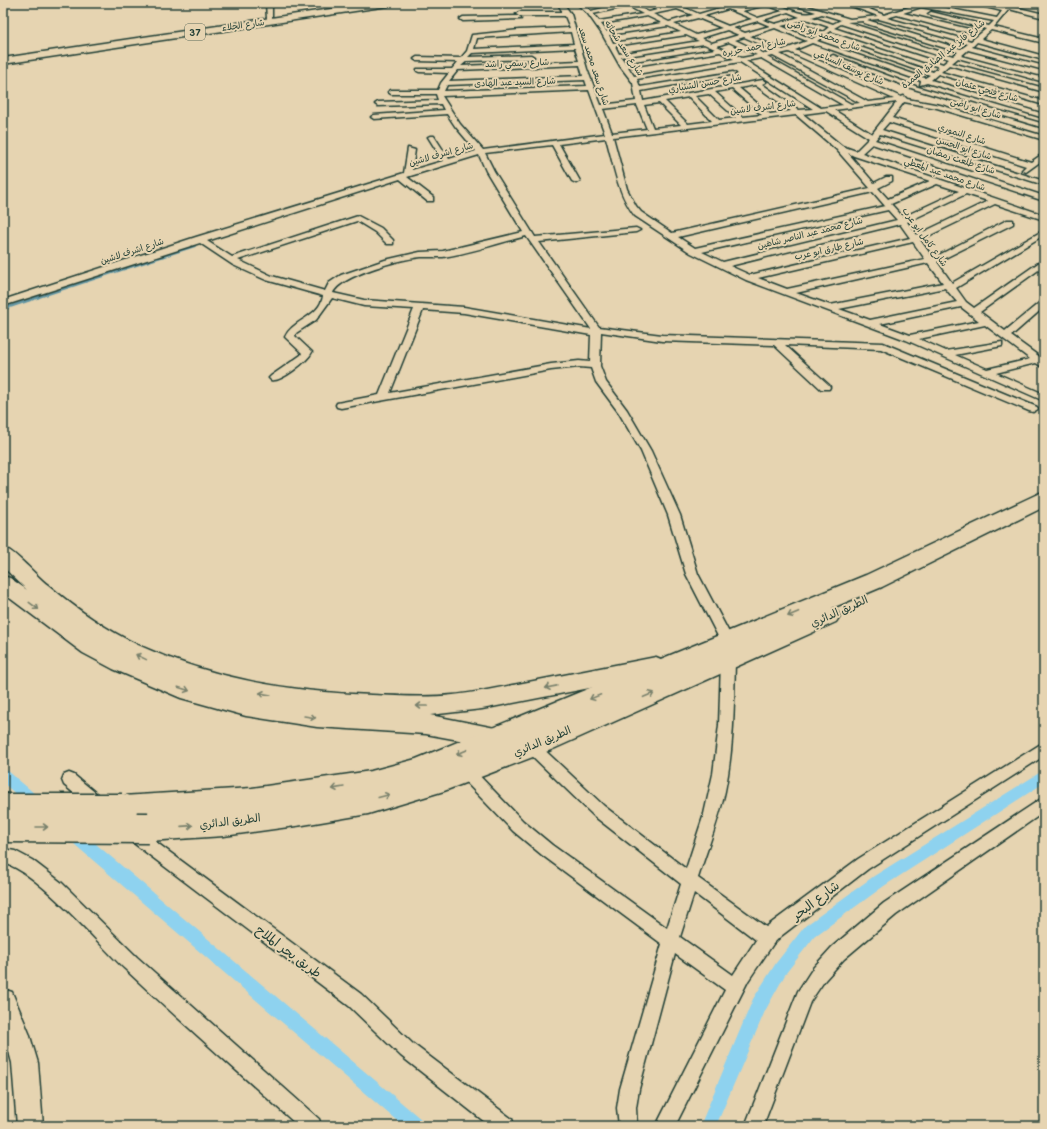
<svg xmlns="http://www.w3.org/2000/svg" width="1047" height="1129" font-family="'Balsamiq Sans','Playpen Sans Arabic',sans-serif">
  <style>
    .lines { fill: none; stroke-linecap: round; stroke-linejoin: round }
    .stream-far1 { stroke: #6296a4; stroke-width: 2 }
    .stream { stroke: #6296a4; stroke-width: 2.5 }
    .canal { fill: #8ed2ef; fill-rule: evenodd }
    .street-casing { stroke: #1f3d34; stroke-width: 3 }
    .secondary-casing { stroke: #1f3d34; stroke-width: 3 }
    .primary-casing { stroke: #1f3d34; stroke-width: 3 }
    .highway-casing { stroke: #1f3d34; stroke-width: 3 }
    .street { fill: #e6d4b1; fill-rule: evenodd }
    .secondary { fill: #e6d4b1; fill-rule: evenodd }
    .primary { fill: #e6d4b1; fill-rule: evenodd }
    .highway { fill: #e6d4b1; fill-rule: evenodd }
    .highway-bridge-casing { stroke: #1f3d34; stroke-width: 33; stroke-linecap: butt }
    .highway-bridge { stroke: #e6d4b1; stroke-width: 30 }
    .oneway { stroke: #79816c }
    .labels { text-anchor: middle; stroke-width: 4; stroke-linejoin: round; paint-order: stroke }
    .far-street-label { font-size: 9px; fill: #1f3d34; stroke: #e6d4b1 }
    .shield { fill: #e6d4b1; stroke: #5b6a5a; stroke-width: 1 }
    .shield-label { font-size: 10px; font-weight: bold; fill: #1f3d34 }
    .street-label { font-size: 11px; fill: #1f3d34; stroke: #e6d4b1 }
    .near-street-label { font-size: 13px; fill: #1f3d34; stroke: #e6d4b1 }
  </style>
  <rect width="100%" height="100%" fill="#e6d4b1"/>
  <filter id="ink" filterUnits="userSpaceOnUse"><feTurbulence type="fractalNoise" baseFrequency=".025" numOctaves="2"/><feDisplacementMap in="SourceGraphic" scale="8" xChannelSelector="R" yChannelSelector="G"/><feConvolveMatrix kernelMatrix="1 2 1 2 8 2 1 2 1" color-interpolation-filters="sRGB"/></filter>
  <g filter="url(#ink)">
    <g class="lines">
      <polyline class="stream-far1" points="36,298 195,246"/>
      <polyline class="stream" points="3,309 39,297"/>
      <g class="canal">
        <polygon points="3,769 8,771 41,799 43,803 41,807 36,809 31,807 3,783"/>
        <polygon points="1044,770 1044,783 884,886 815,936 786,973 765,1011 716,1126 700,1126 753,999 776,963 805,926 874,876"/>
        <polygon points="72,826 77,828 422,1120 424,1126 403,1126 67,838 65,833 67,828"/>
      </g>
      <g class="street-casing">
        <g id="street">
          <polygon points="266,3 272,3 272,20 267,19"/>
          <path d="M557,3H563L571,14L587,69L601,105L636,101L633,83L620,66L602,34L588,14L576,3H582L591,11L623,3H636L633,5L649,12L657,10L643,3C655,3 660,9 672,6L666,3L678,5L697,3L683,7L699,14L723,7L714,3L728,6L747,3L734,8C744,12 759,2 770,3C788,5 797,18 816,12L791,4L797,3L850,19L878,16L843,3C850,3 857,7 863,7C870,7 877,3 884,3L869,9L884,15L921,3L997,18L1002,11L969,3H980L1004,8L1007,3H1013L1011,6L1044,14V18L1009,9L994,27L1044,39V43L991,30L981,39L1044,56V60L977,42L972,47L1044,66V70L968,50L961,56L1044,78V82L958,58L952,63L1044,88V92L949,65L941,72L1044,101V105L938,74L931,80L1044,114V118L927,83L920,85L921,81L812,43L795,50L901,97L904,96L907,99L940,105L1044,136V140L937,108L904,102L892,118L1031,162L1044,153V159L1026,172L1022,170L1026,166L889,122L882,130L1044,181V185L880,134L875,140L1044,196V201L872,144L862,153L1044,215V220L995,204L920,240L933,258L1007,220H1013V224L937,262L952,283L1044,230V235L956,288L966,302L974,308L1044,259V266L980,312L1005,331L1044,299V307L1011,336L1044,360V368L1036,363L996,373L1044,394V401L906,340L746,280L691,253L635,216C617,193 614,165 606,138L559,144L580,181L576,183L572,181L552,145L485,153L494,171L535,237L636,228L640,230L636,232L539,242L599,327L662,335L883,343L1037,407L1038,409L1033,412L1029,411L881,349L785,345L829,385L830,387L829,389H821L774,345L662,341L601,332L600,366L606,382L627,410L651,451L680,515L698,574L734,642L733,646L728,647L723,646L686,574L668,515L641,451L619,413L596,382L591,368L579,367L551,370L341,408L337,407L336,405L337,403L379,395L414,309L364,306L332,298L316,320L296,333L295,336L312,352C308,361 280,383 271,380L269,378L271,376L301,355L302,353L285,337C292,320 320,317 323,296L266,280L233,265L200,243L3,306V300L196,237L404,173L408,148L415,150L412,170L443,161L428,137L430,136H434L449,159L476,151L455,126L447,114L374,119L371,117L374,115L444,110L441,104L378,106L375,104L378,102L438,100L436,94H391L388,92L391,90H438L441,83L449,73L419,72L417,71V69H452L458,62L417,61L414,59L417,57L461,58L467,51L472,35L519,30L570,28L565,16H519L516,14L519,12H563ZM766,5L783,11L758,18L742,11ZM628,6L643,14L599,21L593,14ZM921,7L994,21L989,26L931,12L928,14L986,29L971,41L887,18L897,15L953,30L974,33L977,31L903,13ZM677,9L693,15L669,22L653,14ZM728,9L752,19L728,26L704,16ZM788,12L800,17L775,24L763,20ZM822,14L841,20L833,24L812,17ZM647,16L662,23L607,32L601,24ZM698,18L722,28L696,35L674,24ZM806,19L829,27L823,32L795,22ZM879,19L968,44L961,49L867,20ZM758,21L770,26L745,33L733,28ZM864,21V23L958,52L953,56L847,22ZM790,24L820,34L812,39L781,26ZM841,24L949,59L943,64L834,28ZM668,26L681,32L613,43L609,35ZM775,28L807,41L783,50L750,36ZM727,30L739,35L712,43L701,38ZM831,31L939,67L933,72L854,45L849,46L930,75L925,78L817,41ZM571,32L574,44L474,49L477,38ZM686,35L699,41L619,54L615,46ZM744,37L776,51L765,54L735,40ZM729,42L757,55L742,58L717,46ZM704,44L715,49L626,64L621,57ZM575,48L579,61L461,66L467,61L531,59L534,57L531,55L468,57L472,53ZM720,52L734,59L634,76L628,67ZM789,52L894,99L868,102L780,54ZM773,56L860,103L851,104L767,57ZM761,58L843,105L821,108L746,61ZM740,62L813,109L799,110L762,84L766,82L763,80L643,101L641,91L736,74L733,72L640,87L637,79ZM580,65L583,76L449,81L458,70ZM585,80L587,86L444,91L447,85ZM755,85L791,111L770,114L739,88ZM732,89L762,115L743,117L715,92ZM589,90L605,134L483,150L460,124L442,96ZM709,94L736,118L719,120L695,96ZM689,97L712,121L688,124L665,101ZM897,102L872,134L834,110ZM659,103L681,125L653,128L644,105ZM637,105L647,129L612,133L603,109ZM826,111L869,138L856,151L842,146L803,114ZM796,115L836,149L870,188L672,233L641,212L636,206L627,189L613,137ZM848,153L854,156L930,181L888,199L878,188L892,181V177H886L874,183ZM479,155L486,171L523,232L443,251L420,252L385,260L341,275L329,283L325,291L272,276L238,260L357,221L375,232L387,244H393V240L381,228L358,216L232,257L207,241L400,179L427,201H433V197L407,177ZM937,184L959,191L903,217L891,204ZM873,192L885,206L695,248L678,237ZM966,194L988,201L917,235L907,222ZM888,210L897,220L723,262L702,252ZM900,224L910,238L750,275L730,266ZM526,236L591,329L464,307L364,300L333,293C341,275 401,259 421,257C428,257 435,257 443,257C470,253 499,243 526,236ZM913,242L925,259L787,289L758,278ZM928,263L943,283L830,305L796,293ZM945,288L957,302L870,320L839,309ZM961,307L979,321L910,335L880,324ZM423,310L464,313L591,335L590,362L579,361L551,364L390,393ZM985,325L1030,359L987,369L955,355L1002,346V342L946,351L919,339Z"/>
          <polygon points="519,16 521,19 463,21 460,19 463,17"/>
          <polygon points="833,55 918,87 1044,124 1044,128 914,89 831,58 831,56"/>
          <path d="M728,655L733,656L735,660C734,703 734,748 725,791C719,820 707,849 698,878L766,927L858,859L1044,742V756L868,869L781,936L773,944L748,981L675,1126H656L725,990L675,954L639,1089L636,1108L637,1126H619L617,1108L620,1089L662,944L542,855L513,831L461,777L459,772L461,767L466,765L471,767L523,821L552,845L667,928L681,884L594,816L526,750L524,746L526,742L531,740L536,742L604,806L686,869L704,814L713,774L719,725L721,660L723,656ZM694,893L756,940L733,975L680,937Z"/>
          <polygon points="69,773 74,775 103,799 105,804 103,809 98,811 93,809 64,785 62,780 64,775"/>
          <polygon points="1044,797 1044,812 896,915 844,959 825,980 810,1002 763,1126 745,1126 798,991 813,968 832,947 884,903"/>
          <polygon points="132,826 137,828 361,994 413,1044 512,1119 514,1126 490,1126 401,1056 349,1006 127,838 124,833 127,828"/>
          <path d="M3,849L15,851L32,860L62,883L137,957L319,1119L321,1126H298C241,1074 182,1023 125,969C99,944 35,869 3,863Z"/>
        </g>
      </g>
      <g class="secondary-casing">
        <polygon id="secondary" points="3,989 12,992 29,1033 38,1063 43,1126 17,1126 12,1063 3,1029"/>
      </g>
      <g class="primary-casing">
        <g id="primary">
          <polygon points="371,3 392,3 388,6 3,64 3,58"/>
          <path d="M3,547C15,551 36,576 48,585C75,608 106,630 138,645C213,679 291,692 372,695C399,696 426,698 453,695C475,693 497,688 518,684C564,675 610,666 656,657L663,660L666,666L663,672L656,675L482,709L430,715L505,730L508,737L505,744L497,747L426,734L317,727L246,716L181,698L113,669L83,653L3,593V576L10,578L27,590L3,567Z"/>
        </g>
      </g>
      <g class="highway-casing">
        <polygon id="highway" points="1044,491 1044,507 882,587 832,608 836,610 840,616 836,622 551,750 444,791 368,814 303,825 224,836 148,841 138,837 134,828 137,821 122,822 112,818 108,809 112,800 122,796 252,788 371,771 416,759 866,575"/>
      </g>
      <use href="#street" class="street"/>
      <use href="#secondary" class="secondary"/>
      <use href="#primary" class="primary"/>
      <use href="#highway" class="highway"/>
      <g class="highway-bridge-casing">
        <g id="highway-bridge">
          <polyline points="3,809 122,809"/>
          <polyline points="3,827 148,828"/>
        </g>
      </g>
      <use href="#highway-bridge" class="highway-bridge"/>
    </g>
    <defs><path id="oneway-shaft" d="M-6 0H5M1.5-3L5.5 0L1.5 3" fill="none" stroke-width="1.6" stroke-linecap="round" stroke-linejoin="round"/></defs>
    <g class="oneway">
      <use href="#oneway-shaft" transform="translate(34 606) rotate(37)"/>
      <use href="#oneway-shaft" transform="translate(793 614) rotate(157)"/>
      <use href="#oneway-shaft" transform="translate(141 657) rotate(-154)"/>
      <use href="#oneway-shaft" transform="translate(551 687) rotate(169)"/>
      <use href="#oneway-shaft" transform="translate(184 689) rotate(18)"/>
      <use href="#oneway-shaft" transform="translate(265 694) rotate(-170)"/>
      <use href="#oneway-shaft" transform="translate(649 695) rotate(-23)"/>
      <use href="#oneway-shaft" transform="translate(595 697) rotate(158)"/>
      <use href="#oneway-shaft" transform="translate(422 706) rotate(-180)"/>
      <use href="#oneway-shaft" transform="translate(310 717) rotate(9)"/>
      <use href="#oneway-shaft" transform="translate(462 752) rotate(157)"/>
      <use href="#oneway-shaft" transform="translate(338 788) rotate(170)"/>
      <use href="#oneway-shaft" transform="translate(384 796) rotate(-15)"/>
      <use href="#oneway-shaft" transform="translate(187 826) rotate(-4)"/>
      <use href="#oneway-shaft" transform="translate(42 827)"/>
    </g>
  </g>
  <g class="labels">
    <g class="far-street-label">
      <text transform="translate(243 25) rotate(-8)" y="3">شارع الجلاء</text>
      <text transform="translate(824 35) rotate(20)" y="3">شارع محمد ابو راضى</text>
      <text transform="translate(754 47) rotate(-11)" y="3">شارع احمد حريره</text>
      <text transform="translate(624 48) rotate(57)" y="3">شارع سعد شحاته</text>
      <text transform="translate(943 54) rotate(-39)" y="3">شارع فايز عبد الصادق العمدة</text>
      <text transform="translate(517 63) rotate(-2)" y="3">شارع رسمي راشد</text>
      <text transform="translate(594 66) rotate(72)" y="3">شارع سعد محمد سعد</text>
      <text transform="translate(849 67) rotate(24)" y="3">شارع يوسف السباعي</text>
      <text transform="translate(515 82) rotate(-2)" y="3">شارع السيد عبد الهادى</text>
      <text transform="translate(705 83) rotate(-10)" y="3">شارع حسن الشنباري</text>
      <text transform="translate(987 90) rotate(16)" y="3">شارع فتحي عثمان</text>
      <text transform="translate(763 107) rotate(-7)" y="3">شارع اشرف لاشين</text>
      <text transform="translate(976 108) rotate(17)" y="3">شارع ابو راضى</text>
      <text transform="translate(962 134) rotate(18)" y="3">شارع النموري</text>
      <text transform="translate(964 148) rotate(18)" y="3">شارع ابو الحسن</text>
      <text transform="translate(441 154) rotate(-16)" y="3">شارع اشرف لاشين</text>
      <text transform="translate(961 160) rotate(18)" y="3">شارع طلعت رمضان</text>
      <text transform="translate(945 174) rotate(19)" y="3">شارع محمد عبد المعطي</text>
      <text transform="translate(810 233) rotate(-14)" y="3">شارع محمد عبد الناصر شاهين</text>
      <text transform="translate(925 237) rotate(54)" y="3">شارع كامل ابو عرب</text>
      <text transform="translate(829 249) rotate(-13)" y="3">شارع طارق ابو عرب</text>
      <text transform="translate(132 251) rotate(-18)" y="3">شارع اشرف لاشين</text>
    </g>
    <rect class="shield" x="185" y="24" width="20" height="16" rx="3"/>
    <g class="shield-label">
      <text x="195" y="36">37</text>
    </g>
    <g class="street-label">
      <text transform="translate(839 611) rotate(-24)" y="4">الطريق الدائري</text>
      <text transform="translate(542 741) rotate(-23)" y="4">الطريق الدائري</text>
      <text transform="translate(230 821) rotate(-7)" y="4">الطريق الدائري</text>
    </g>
    <g class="near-street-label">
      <text transform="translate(815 900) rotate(-37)" y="5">شارع البحر</text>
      <text transform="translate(289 951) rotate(37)" y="5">طريق بحر الملاح</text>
    </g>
  </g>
  <rect width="1047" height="1129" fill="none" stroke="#e6d4b1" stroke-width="16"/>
  <rect x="8" y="8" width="1031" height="1113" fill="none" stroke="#1f3d34" stroke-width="1.5" filter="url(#ink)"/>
</svg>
